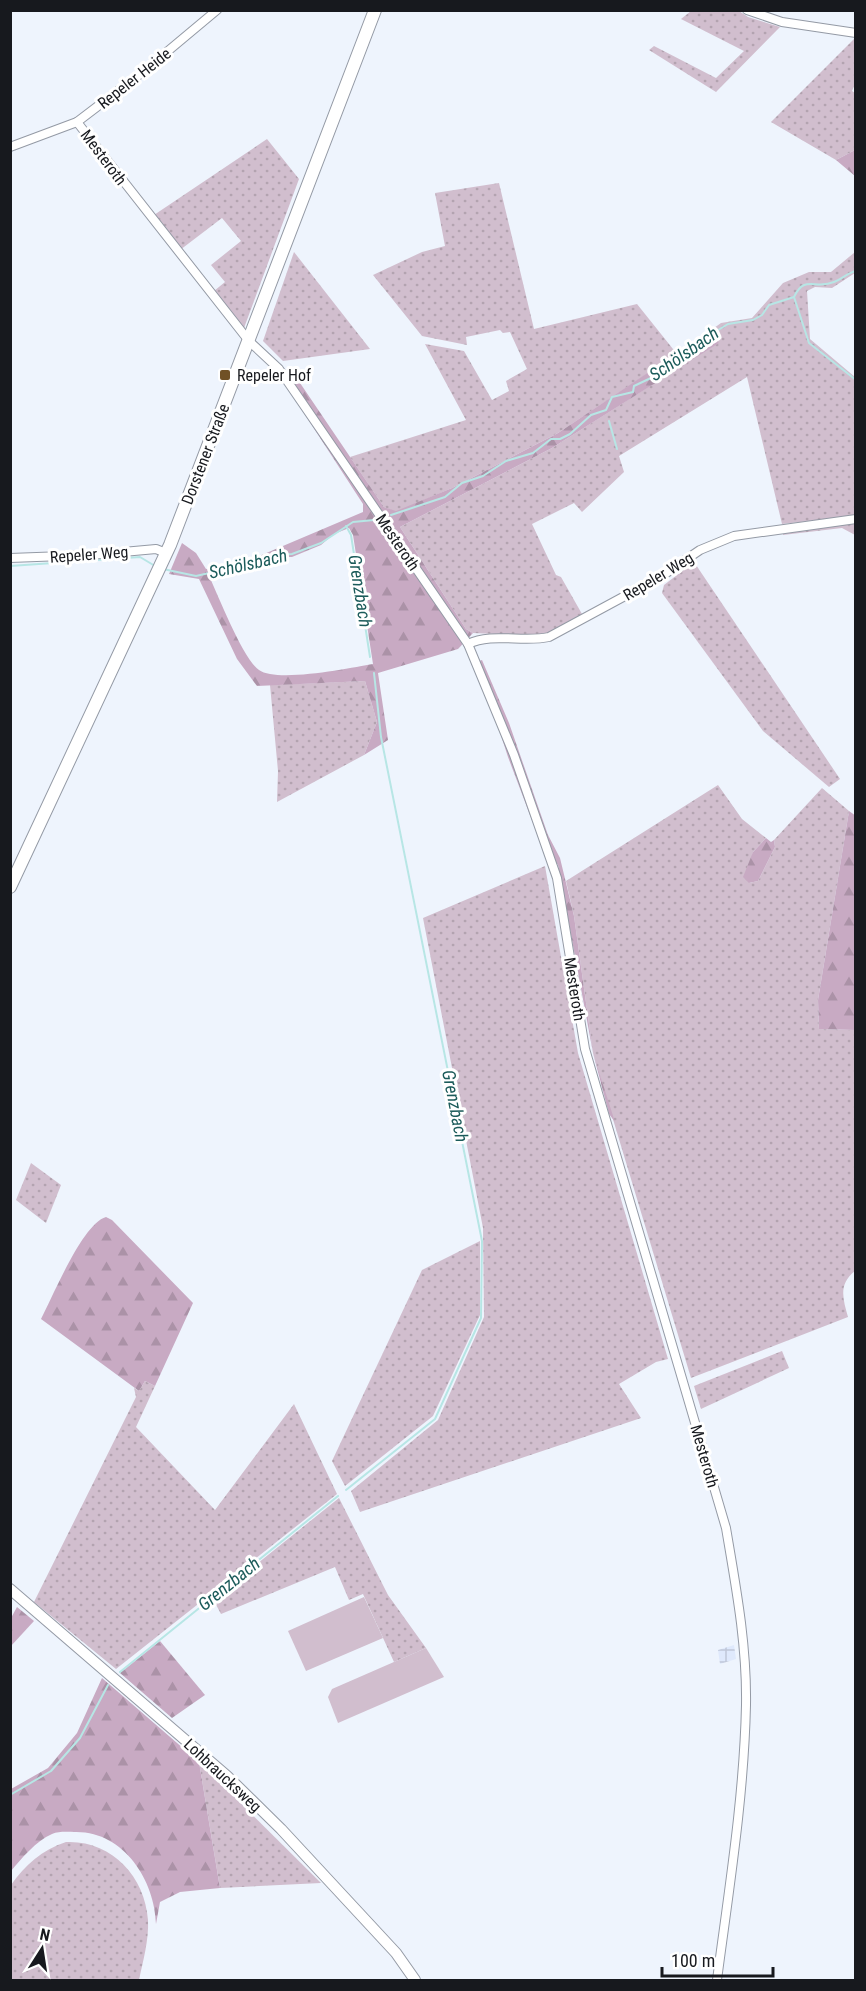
<svg xmlns="http://www.w3.org/2000/svg" width="866" height="1991" font-family="'Roboto Condensed',sans-serif">
  <style>
    .industrial { fill: url(#industrial-grid) }
    .grass { fill: url(#grass-dots) }
    .forest { fill: url(#forest-firs); fill-rule: evenodd }
    .green { fill: #d1bece }
    .lines { fill: none; stroke-linecap: round; stroke-linejoin: round }
    .stream { stroke: #b7e6e5; stroke-width: 2 }
    .minor-casing { stroke: #949aa5; stroke-width: 10 }
    .tertiary-casing { stroke: #949aa5; stroke-width: 12 }
    .secondary-casing { stroke: #949aa5; stroke-width: 14 }
    .minor { stroke: #fff; stroke-width: 8 }
    .tertiary { stroke: #fff; stroke-width: 10 }
    .secondary { stroke: #fff; stroke-width: 12 }
    .poi-dot { fill: #705126; stroke: #fff; stroke-width: 2 }
    .labels { text-anchor: middle; stroke-width: 6; stroke-linejoin: round; paint-order: stroke }
    .street-label { font-size: 16px; fill: #17191e; stroke: #fff }
    .poi-label { font-size: 16px; fill: #17191e; stroke: #fff; text-anchor: start }
    .water-label { font-size: 18px; font-style: italic; fill: #1b5b5a; stroke: #fff }
  </style>
  <defs>
    <pattern id="industrial-grid" width="8" height="8" patternUnits="userSpaceOnUse" patternTransform="scale(1.5)"><rect width="8" height="8" fill="#dfe9fc"/><path d="M0 4h8M4 0v8" fill="none" stroke="#bfc7d8"/></pattern>
    <pattern id="grass-dots" width="8" height="8" patternUnits="userSpaceOnUse" patternTransform="scale(1.5)"><rect width="8" height="8" fill="#d1bece"/><path d="M2 2h.1M6 6h.1" fill="none" stroke="#b3a3b0" stroke-width="1.8" stroke-linecap="round"/></pattern>
    <pattern id="forest-firs" width="22" height="20" patternUnits="userSpaceOnUse" patternTransform="scale(1.5)"><rect width="22" height="20" fill="#c8aac3"/><path d="M5 1l3.5 6h-7zM16 11l3.5 6h-7z" fill="#ab92a7"/></pattern>
  </defs>
  <rect width="100%" height="100%" fill="#eef4fd"/>
  <polygon class="industrial" points="734,1645 736,1659 720,1664 718,1650"/>
  <g class="grass">
    <polygon points="691,11 739,11 748,17 780,27 716,92 649,50 654,46 716,78 744,51 681,19"/>
    <polygon points="855,38 855,84 852,91 855,93 855,150 836,160 771,122"/>
    <polygon points="267,139 299,179 244,328 214,291 225,282 211,265 241,241 222,218 180,250 154,215"/>
    <polygon points="499,183 534,329 637,304 677,354 558,433 452,488 396,512 384,507 350,457 466,420 425,344 464,351 492,400 509,391 506,381 527,369 510,332 503,333 500,330 466,337 467,345 422,336 373,275 422,252 445,246 435,193"/>
    <polygon points="294,252 370,349 283,361 263,341"/>
    <polygon points="855,252 855,273 832,288 815,287 807,291 810,339 855,377 855,516 782,524 747,377 619,456 624,472 582,512 574,503 532,524 556,575 561,577 582,614 547,633 534,636 473,633 466,629 400,527 552,448 718,343 707,333 721,323 752,318 783,283 809,272 831,272"/>
    <polygon points="855,521 855,535 842,528 783,535 783,530"/>
    <polygon points="694,562 840,779 829,787 763,731 662,593 664,585"/>
    <polygon points="365,681 377,722 364,755 277,802 278,771 270,685"/>
    <path d="M718,785L742,819L766,838L753,852L749,883L758,881L775,847L774,840L822,788L849,811L818,1000L819,1029L855,1030V1271C838,1284 843,1299 848,1317L691,1378L593,1053L574,916L566,881Z"/>
    <polygon points="545,866 578,1053 668,1359 656,1362 619,1384 641,1418 360,1512 351,1491 438,1420 484,1317 483,1228 423,918"/>
    <polygon points="31,1163 61,1185 46,1223 16,1200"/>
    <polygon points="480,1241 480,1315 433,1416 345,1486 332,1461 422,1270"/>
    <polygon points="782,1351 789,1368 701,1409 694,1386"/>
    <polygon points="145,1381 155,1386 136,1427 215,1510 294,1404 337,1494 116,1669 34,1602 136,1397 134,1388 139,1391"/>
    <polygon points="339,1498 388,1595 426,1648 394,1662 363,1594 349,1600 335,1567 221,1614 213,1599"/>
    <polygon points="199,1762 321,1883 220,1888"/>
    <path d="M66,1842C111,1840 145,1876 148,1920C149,1940 143,1961 139,1980H11V1885C25,1865 42,1850 66,1842Z"/>
  </g>
  <g class="forest">
    <polygon points="855,150 855,176 836,160"/>
    <path d="M707,333L719,343L552,448L400,527L466,629L473,633L458,649L378,673L388,740L364,755L377,722L365,681L257,686L237,659L199,579L169,574L182,543L196,553L206,569L250,560L363,512V504L300,407L292,380H298L384,507L396,511L452,488L558,433ZM349,528L353,535L373,664C350,668 277,683 259,670C243,659 219,597 209,576L262,564L273,557H292L321,545L334,534Z"/>
    <polygon points="482,660 509,723 548,835 560,858 574,916 593,1053 615,1122 609,1114 593,1053 558,865 539,839 508,757 483,680 471,664"/>
    <polygon points="849,811 856,816 855,1030 819,1029 818,1000"/>
    <polygon points="766,838 771,842 774,840 775,847 758,881 749,883 743,877 753,852"/>
    <path d="M106,1217L112,1220L193,1303L155,1386L145,1381L139,1391L41,1319C53,1296 83,1223 106,1217Z"/>
    <polygon points="17,1607 34,1621 11,1646 11,1618"/>
    <polygon points="160,1641 205,1695 172,1718 120,1673"/>
    <path d="M102,1678L199,1762L220,1888L180,1892L160,1902L156,1924C155,1881 124,1831 75,1832C68,1832 59,1831 52,1834C36,1841 21,1859 11,1871V1789L48,1768L77,1733Z"/>
  </g>
  <g class="green">
    <polygon points="364,1597 383,1638 306,1671 288,1631"/>
    <polygon points="426,1648 444,1677 338,1723 328,1697 332,1689"/>
  </g>
  <g class="lines">
    <g class="stream">
      <polyline points="794,297 809,343 856,380"/>
      <polyline points="609,421 617,449"/>
      <path d="M391,515L445,497L462,483L483,476L506,461L533,453L551,439H560L570,434L591,415L606,410L612,397L633,392L634,386L653,377L654,370L682,360L697,343L728,324L753,320L762,315L769,305L794,297C805,274 815,290 834,282C842,279 847,273 856,271"/>
      <polyline points="346,526 351,535 370,657"/>
      <polyline points="10,566 140,557 155,566"/>
      <polyline points="163,569 196,576 261,561 273,555 292,554 321,543 353,522 374,520"/>
      <polyline points="346,1490 435,1419 481,1318 482,1241 381,737 374,673"/>
      <polyline points="120,1672 338,1496"/>
      <polyline points="10,1795 51,1771 80,1738 108,1685"/>
    </g>
    <g class="minor-casing">
      <g id="minor">
        <polyline points="747,10 782,22 856,33"/>
        <path d="M77,122L249,341L279,369L468,644L514,755L557,878L585,1049L726,1528C736,1587 747,1645 746,1705C744,1797 729,1889 717,1980"/>
        <polyline points="10,147 77,122 144,71 217,10"/>
        <polyline points="10,558 90,555 156,549 166,553"/>
        <path d="M468,644C492,632 523,643 549,637L662,576L700,550L734,536L856,519"/>
      </g>
    </g>
    <g class="tertiary-casing">
      <polyline id="tertiary" points="10,1589 227,1776 281,1829 396,1953 415,1980"/>
    </g>
    <g class="secondary-casing">
      <polyline id="secondary" points="10,887 170,545 375,10"/>
    </g>
    <use href="#minor" class="minor"/>
    <use href="#tertiary" class="tertiary"/>
    <use href="#secondary" class="secondary"/>
  </g>
  <rect class="poi-dot" x="219" y="369" width="12" height="12" rx="3"/>
  <g class="labels">
    <g class="street-label">
      <text transform="translate(134 78) rotate(-38)" y="6">Repeler Heide</text>
      <text transform="translate(104 157) rotate(53)" y="6">Mesteroth</text>
      <text transform="translate(205 454) rotate(-69)" y="6">Dorstener Straße</text>
      <text transform="translate(398 542) rotate(56)" y="6">Mesteroth</text>
      <text transform="translate(89 554) rotate(-4)" y="6">Repeler Weg</text>
      <text transform="translate(658 576) rotate(-31)" y="6">Repeler Weg</text>
      <text transform="translate(575 989) rotate(81)" y="6">Mesteroth</text>
      <text transform="translate(705 1456) rotate(74)" y="6">Mesteroth</text>
      <text transform="translate(223 1775) rotate(43)" y="6">Lohbraucksweg</text>
    </g>
    <g class="poi-label">
      <text x="237" y="381">Repeler Hof</text>
    </g>
    <g class="water-label">
      <text transform="translate(684 354) rotate(-35)" y="6">Schölsbach</text>
      <text transform="translate(248 564) rotate(-13)" y="6">Schölsbach</text>
      <text transform="translate(360 591) rotate(81)" y="6">Grenzbach</text>
      <text transform="translate(455 1106) rotate(79)" y="6">Grenzbach</text>
      <text transform="translate(229 1584) rotate(-39)" y="6">Grenzbach</text>
    </g>
  </g>
  <rect width="866" height="1991" fill="none" stroke="#17191e" stroke-width="24"/>
  <g transform="translate(42 1949) rotate(12)" stroke="#ffffff" stroke-width="4.5" paint-order="stroke">
  <path d="M0-4.5L10 22L0 15L-10 22Z" fill="#17191e"/>
  <text y="-9" font-size="16" font-weight="bold" text-anchor="middle" fill="#17191e">N</text>
  </g>
  <path d="M662 1967v9h111v-9" fill="none" stroke="#17191e" stroke-width="3"/>
  <text x="671" y="1967" font-size="18" fill="#17191e" stroke="#ffffff" stroke-width="4.5" paint-order="stroke">100 m</text>
</svg>
